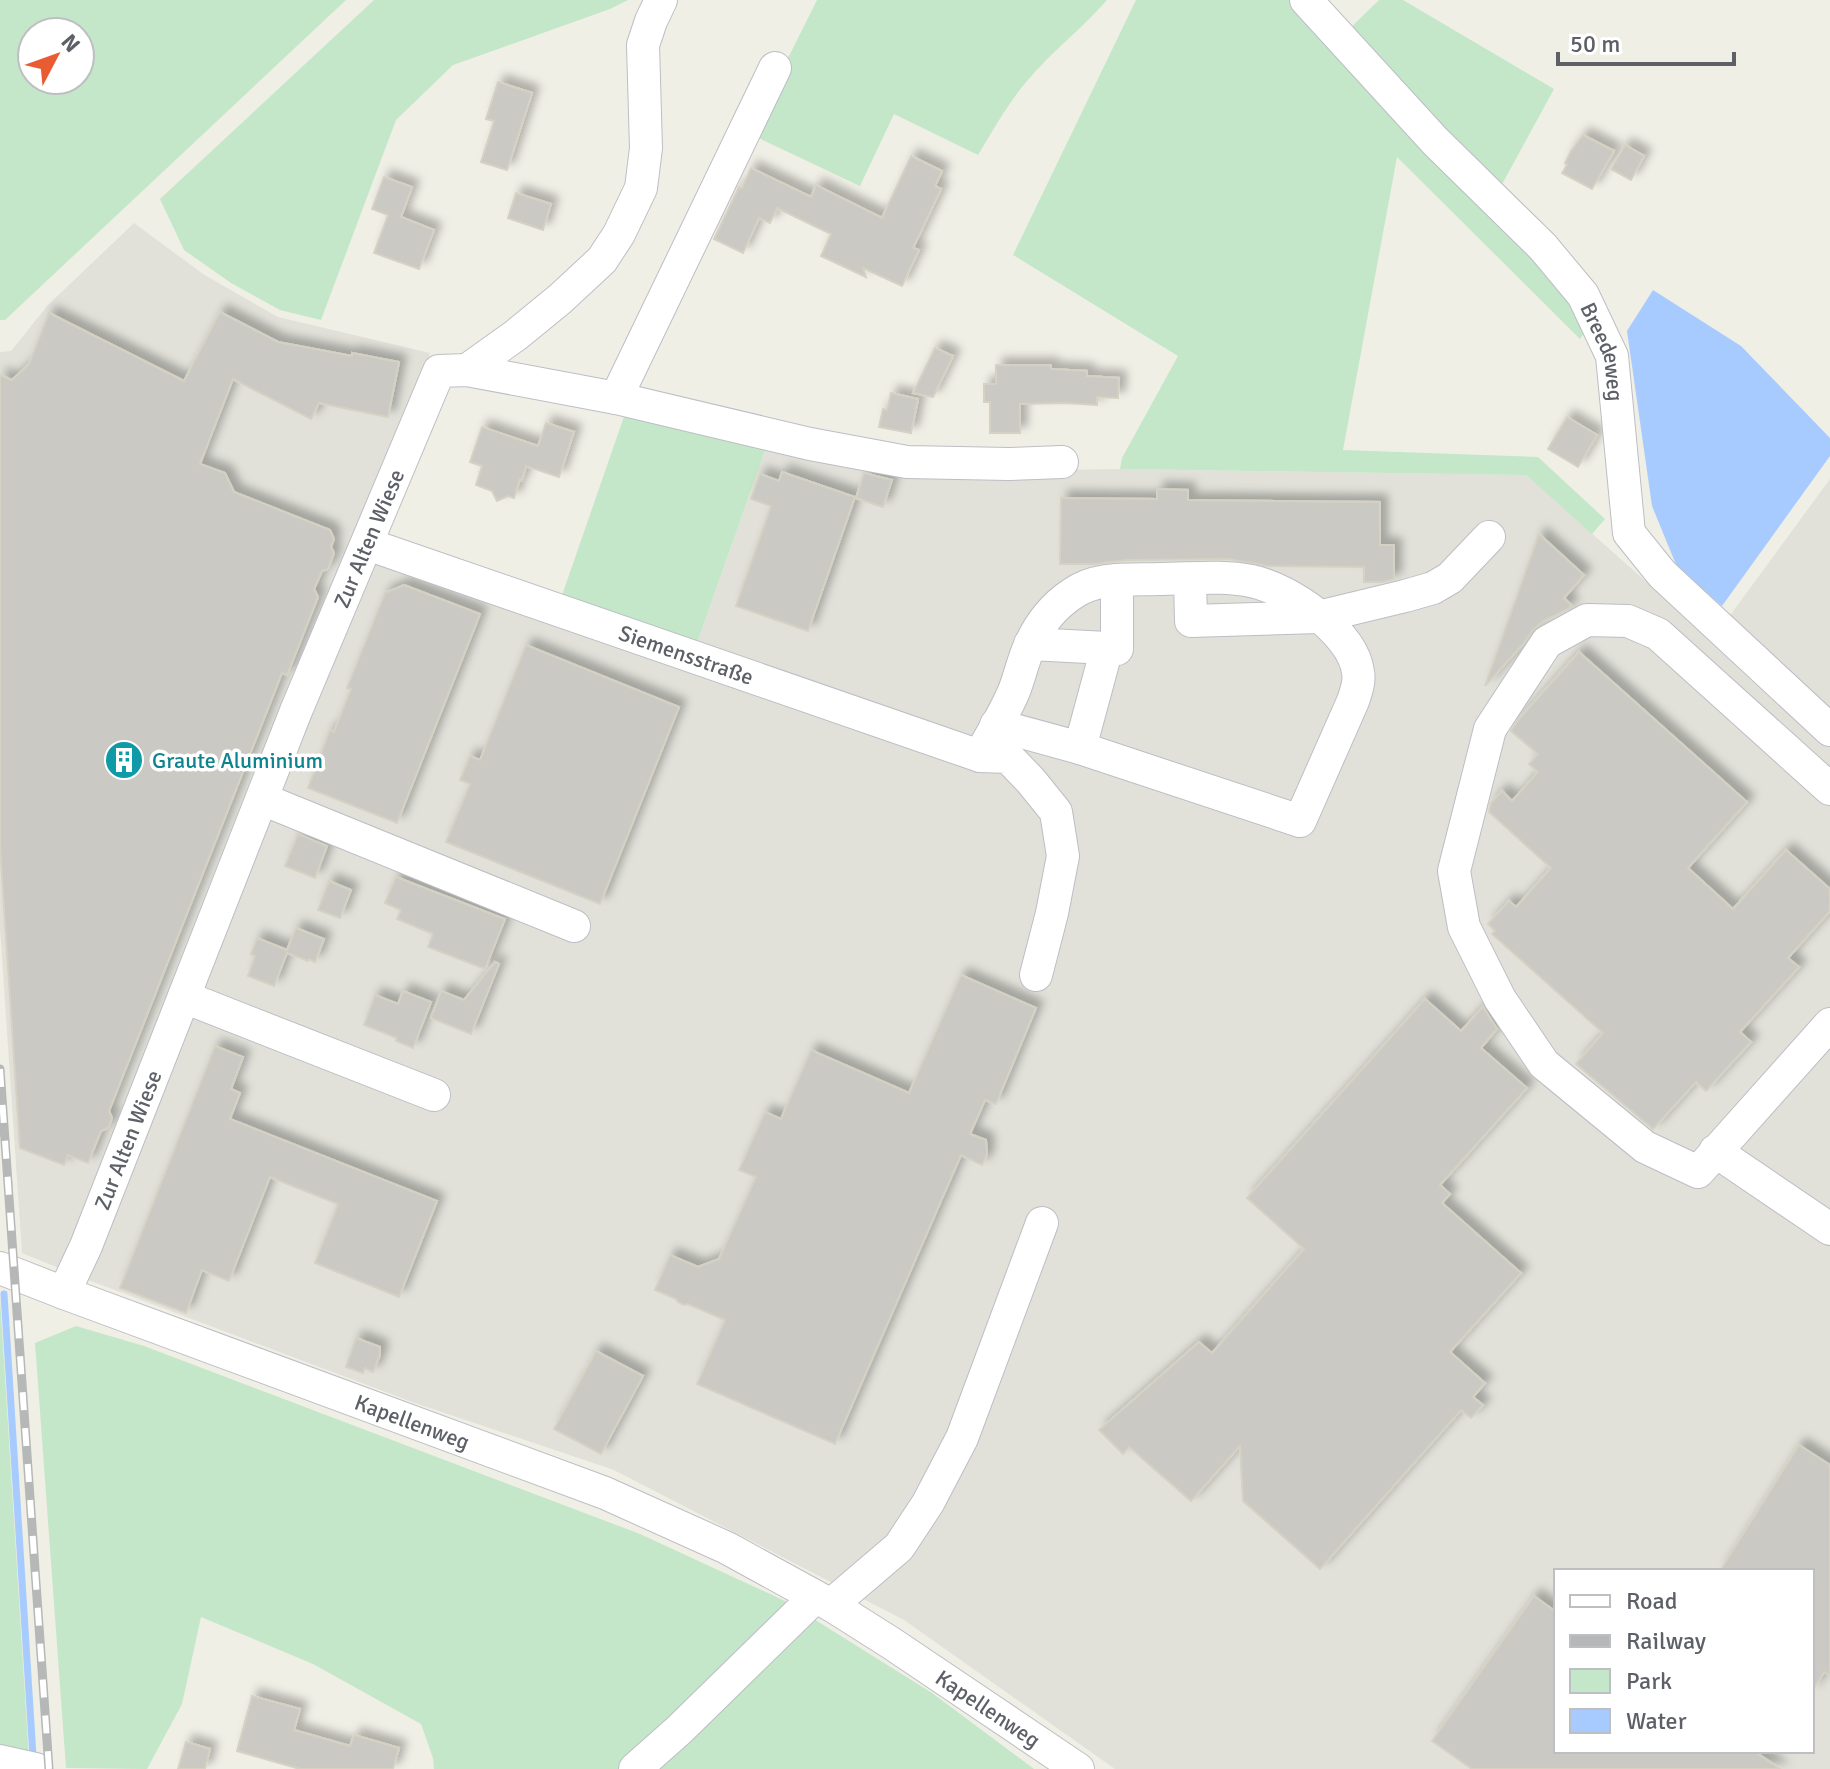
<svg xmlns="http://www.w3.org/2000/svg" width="1830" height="1769" font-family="Signika,sans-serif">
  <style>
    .industrial { fill: #e1e1da; fill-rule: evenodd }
    .green { fill: #c3e7c8; fill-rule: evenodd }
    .water { fill: #a7cbff }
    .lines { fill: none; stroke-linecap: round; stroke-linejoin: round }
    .stream { stroke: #a7cbff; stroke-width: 7 }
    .building { fill: #cbc9c3; stroke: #d5d2c4; stroke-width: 2; filter: url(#shadow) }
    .minor-casing { stroke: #bdbec4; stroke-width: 34 }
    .minor { stroke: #fff; stroke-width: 32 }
    .rail-casing { stroke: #b6b7b7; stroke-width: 9 }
    .rail { stroke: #fff; stroke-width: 6; stroke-dasharray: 18; stroke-linecap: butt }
    .labels { text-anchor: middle; stroke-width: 7; stroke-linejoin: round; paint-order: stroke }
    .street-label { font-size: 22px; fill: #5d6066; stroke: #fff }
    .culture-label { font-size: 22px; fill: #0d838f; stroke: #fff; text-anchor: start }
  </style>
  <defs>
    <filter id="shadow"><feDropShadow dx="7" dy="-7" stdDeviation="4" flood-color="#0004"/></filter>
  </defs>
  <rect width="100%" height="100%" fill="#f0efe6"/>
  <path class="industrial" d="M134,223L203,274L278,317L430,353L353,553L688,669L768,442L905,472L1120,469L1526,475L1712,640L1830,479V1769H1115L904,1620L614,1470L415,1403L83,1278L22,1253L0,929V352L11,351L48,305ZM1556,1571H1812V1751H1556Z"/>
  <g class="green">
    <path d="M0,0H346L5,320H0ZM32,32H80V80H32Z"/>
    <polygon points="374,0 628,0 610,9 453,65 396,120 321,320 280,310 231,283 184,250 160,199"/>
    <path d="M817,0H1107C1082,29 1051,52 1027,81C1008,103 993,130 978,155L894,114L860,186L750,134Z"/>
    <polygon points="1136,0 1291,0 1534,253 1590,324 1580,339 1397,157 1343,450 1538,457 1605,519 1592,534 1526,475 1120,469 1122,458 1178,356 1013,255"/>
    <polygon points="1379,0 1403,0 1554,89 1500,188 1345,33"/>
    <polygon points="627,408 768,442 696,646 560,601"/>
    <polygon points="0,1298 29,1759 0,1754"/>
    <polygon points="76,1326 144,1346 640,1534 785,1601 932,1693 1034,1769 434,1769 433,1758 421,1724 313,1664 201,1617 182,1704 147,1769 66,1768 35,1343"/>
  </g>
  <polygon class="water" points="1653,290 1741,346 1830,438 1830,456 1722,606 1677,567 1652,506 1627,331"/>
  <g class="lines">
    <polyline class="stream" points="4,1294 33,1756"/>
  </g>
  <g class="building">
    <polygon points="498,82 532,93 507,170 481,162 494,121 486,119"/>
    <polygon points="1583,135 1614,151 1592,189 1562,173 1567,165 1565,163 1571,151"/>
    <polygon points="1625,145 1644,156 1631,180 1611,169"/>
    <polygon points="911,156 942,171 935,186 941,189 913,248 919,250 902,286 863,268 866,277 821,256 831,234 777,208 770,223 759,218 743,253 714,239 739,187 742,188 751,168 811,197 816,185 882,218"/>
    <polygon points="384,177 412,187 401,217 434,230 419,269 374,253 388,215 372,209"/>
    <polygon points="516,193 551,204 543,230 508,218"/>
    <polygon points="220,312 278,342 352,356 352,353 399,362 388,417 319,403 311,419 233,379 200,464 225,473 234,492 330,530 334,539 331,547 334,553 328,569 322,571 314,589 318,597 287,675 282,673 109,1111 112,1118 108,1128 101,1131 88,1163 68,1155 64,1165 20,1148 0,847 0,375 12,380 29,364 49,313 184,381"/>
    <polygon points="935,348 953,356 933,397 913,393"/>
    <polygon points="996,365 1051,365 1051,369 1087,371 1087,376 1119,378 1118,398 1097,397 1097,405 1065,403 1020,404 1020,433 990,433 990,402 984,402 984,384 996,384"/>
    <polygon points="891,393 918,399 911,433 879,427 883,409 887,410"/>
    <polygon points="1567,417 1597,435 1578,467 1548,449"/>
    <polygon points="546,423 574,432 559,477 526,466 522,480 520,479 514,498 508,496 497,501 492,491 476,485 482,466 470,462 482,427 538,446"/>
    <polygon points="782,472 855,497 808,631 736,606 771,506 751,499 760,474 779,481"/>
    <polygon points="864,473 892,480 883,507 856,498"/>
    <polygon points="1157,489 1188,490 1188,500 1380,502 1380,545 1394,545 1394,579 1382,582 1364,582 1364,567 1267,566 1229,559 1126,560 1095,564 1060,564 1061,498 1157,499"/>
    <polygon points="1539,534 1584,575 1564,598 1571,605 1568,609 1543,621 1532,631 1524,643 1485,686"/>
    <polygon points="404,585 480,614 397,823 308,788 330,730 334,732 351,689 347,688 385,593"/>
    <polygon points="526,645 679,707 600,904 446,842 470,784 460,780 470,756 480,760"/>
    <polygon points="1579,652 1747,802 1688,868 1733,909 1786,850 1830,889 1830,911 1788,958 1799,967 1740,1032 1751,1042 1706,1091 1696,1082 1653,1129 1576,1064 1603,1033 1492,934 1495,931 1488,924 1509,901 1516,907 1551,868 1489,812 1491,803 1502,791 1512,801 1538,772 1529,764 1538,754 1511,731 1519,719"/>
    <polygon points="298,834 327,846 315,878 285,866"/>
    <polygon points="396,877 505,919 485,969 428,947 433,934 397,919 401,910 385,903"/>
    <polygon points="329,881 351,890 340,918 318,910"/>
    <polygon points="296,928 324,939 315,962 309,959 308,961 287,953 274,986 248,976 255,956 251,954 257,938 287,950"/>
    <polygon points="495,962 499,964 471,1034 431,1018 441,991 464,1000"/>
    <polygon points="961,975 1036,1008 996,1104 985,1100 970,1134 986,1140 987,1154 982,1165 961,1155 835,1444 697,1384 725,1320 688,1304 684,1305 678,1302 676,1299 655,1290 670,1255 698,1267 719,1259 756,1177 739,1170 765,1112 781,1119 811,1050 909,1093"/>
    <polygon points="403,991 431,1002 413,1048 396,1041 397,1038 364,1025 375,995 398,1004"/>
    <polygon points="1425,999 1461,1031 1483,1007 1497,1029 1481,1048 1527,1088 1440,1185 1450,1194 1442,1203 1521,1273 1450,1352 1485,1383 1473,1397 1483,1405 1471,1418 1461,1410 1320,1569 1243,1501 1240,1446 1191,1501 1129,1447 1123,1454 1099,1430 1199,1342 1212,1353 1304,1249 1247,1198"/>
    <polygon points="215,1046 243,1057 231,1089 240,1093 230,1119 437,1201 399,1297 315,1263 338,1204 270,1177 229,1281 202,1270 186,1313 120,1288"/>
    <polygon points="356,1338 380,1347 380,1355 373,1372 365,1368 363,1373 346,1367"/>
    <polygon points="596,1351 643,1376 601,1454 554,1429"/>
    <polygon points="1799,1445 1830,1465 1830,1675 1824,1672 1812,1691 1812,1571 1720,1571"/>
    <polygon points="1534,1596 1556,1612 1556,1751 1754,1751 1780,1769 1472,1769 1432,1741"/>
    <polygon points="252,1696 300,1709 294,1730 350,1746 354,1735 399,1748 393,1769 300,1769 237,1751"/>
    <polygon points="186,1742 210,1749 205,1769 178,1769"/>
  </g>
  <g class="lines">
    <g class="minor-casing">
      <g id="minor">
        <path id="s1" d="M1306,0L1435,141L1543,247L1583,295L1612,356L1629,533L1662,574L1830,730"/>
        <polyline points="467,370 516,335 560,299 602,260 619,234 641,188 646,148 643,45 651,21 661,0"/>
        <polyline points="616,398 775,68"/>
        <path id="s2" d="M367,544L980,756L1008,757L1031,781L1056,812L1063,856L1052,913L1036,975"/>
        <polyline points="1190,579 1191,621 1318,617 1405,596 1433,588 1450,578 1489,537"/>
        <polyline points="1107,648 1117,649 1117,580"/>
        <polyline points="996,725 1080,748"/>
        <path d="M980,756C991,734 1005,713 1014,691C1020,676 1023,660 1030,645C1039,625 1054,606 1072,594C1097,576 1131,580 1160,579C1190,579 1222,575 1251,581C1288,588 1353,632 1358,672C1360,682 1356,692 1353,701L1300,821L1080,748L1107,648L1030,644"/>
        <polyline points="1830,789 1658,634 1628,621 1587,620 1547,642 1490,729 1454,871 1464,927 1500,999 1544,1064 1645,1147 1698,1172 1830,1024"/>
        <polyline points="262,799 574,926"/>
        <polyline points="184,997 434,1095"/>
        <polyline points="1715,1151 1830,1229"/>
        <path id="s3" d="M0,1268L64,1293L605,1493L727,1548L831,1605L891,1643L1078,1769"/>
        <path id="s4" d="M64,1293L86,1246L296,711L439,371L467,370L616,398L810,444L907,462L1009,464L1062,462"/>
        <polyline points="831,1605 899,1547 928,1503 962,1438 1042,1223"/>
        <polyline points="0,1761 36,1769"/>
        <polyline points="635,1769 679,1730 815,1597"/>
      </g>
    </g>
    <use href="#minor" class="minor"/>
    <g class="rail-casing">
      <polyline id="rail" points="0,1069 49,1769"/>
    </g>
    <use href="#rail" class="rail"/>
  </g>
  <defs>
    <g id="building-disc" transform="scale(2)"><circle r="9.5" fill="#0f9aa8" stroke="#fff"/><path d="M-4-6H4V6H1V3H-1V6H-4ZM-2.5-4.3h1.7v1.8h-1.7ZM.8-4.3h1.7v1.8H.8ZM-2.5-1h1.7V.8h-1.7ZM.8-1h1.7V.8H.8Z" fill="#fff"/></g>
  </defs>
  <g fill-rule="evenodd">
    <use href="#building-disc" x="124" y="760"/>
  </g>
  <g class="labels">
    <g class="street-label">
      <text dy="8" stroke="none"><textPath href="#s1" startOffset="466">Breedeweg</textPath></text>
      <text dy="8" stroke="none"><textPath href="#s4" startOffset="814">Zur Alten Wiese</textPath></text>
      <text dy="8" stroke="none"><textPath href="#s2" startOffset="338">Siemensstraße</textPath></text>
      <text dy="8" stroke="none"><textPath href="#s4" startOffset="166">Zur Alten Wiese</textPath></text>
      <text dy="8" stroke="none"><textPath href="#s3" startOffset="440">Kapellenweg</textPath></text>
      <text dy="8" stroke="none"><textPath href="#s3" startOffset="1086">Kapellenweg</textPath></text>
    </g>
    <g class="culture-label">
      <text x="152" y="768">Graute Aluminium</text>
    </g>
  </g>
  <rect x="1554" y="1569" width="260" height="184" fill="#ffffff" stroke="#bebfc2" stroke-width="2"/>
  <rect x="1570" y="1595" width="40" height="12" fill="#ffffff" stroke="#bebfc2" stroke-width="2"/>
  <text x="1626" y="1609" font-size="24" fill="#5d6066">Road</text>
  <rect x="1570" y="1635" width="40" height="12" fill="#b6b7b7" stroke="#bebfc2" stroke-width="2"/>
  <text x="1626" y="1649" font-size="24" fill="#5d6066">Railway</text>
  <rect x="1570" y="1669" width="40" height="24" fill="#c3e7c8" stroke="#bebfc2" stroke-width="2"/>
  <text x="1626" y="1689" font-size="24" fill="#5d6066">Park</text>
  <rect x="1570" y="1709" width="40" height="24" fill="#a7cbff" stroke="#bebfc2" stroke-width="2"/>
  <text x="1626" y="1729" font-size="24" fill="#5d6066">Water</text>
  <g transform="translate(56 56) rotate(49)"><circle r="38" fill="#ffffff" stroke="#bebfc2" stroke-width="2"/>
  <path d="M0-6L14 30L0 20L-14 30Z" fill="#e95c32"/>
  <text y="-12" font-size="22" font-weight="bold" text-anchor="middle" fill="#5d6066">N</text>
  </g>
  <path d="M1558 52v12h176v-12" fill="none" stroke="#5d6066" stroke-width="4"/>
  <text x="1570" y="52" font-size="24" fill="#5d6066" stroke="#ffffff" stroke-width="6" paint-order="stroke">50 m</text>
</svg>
